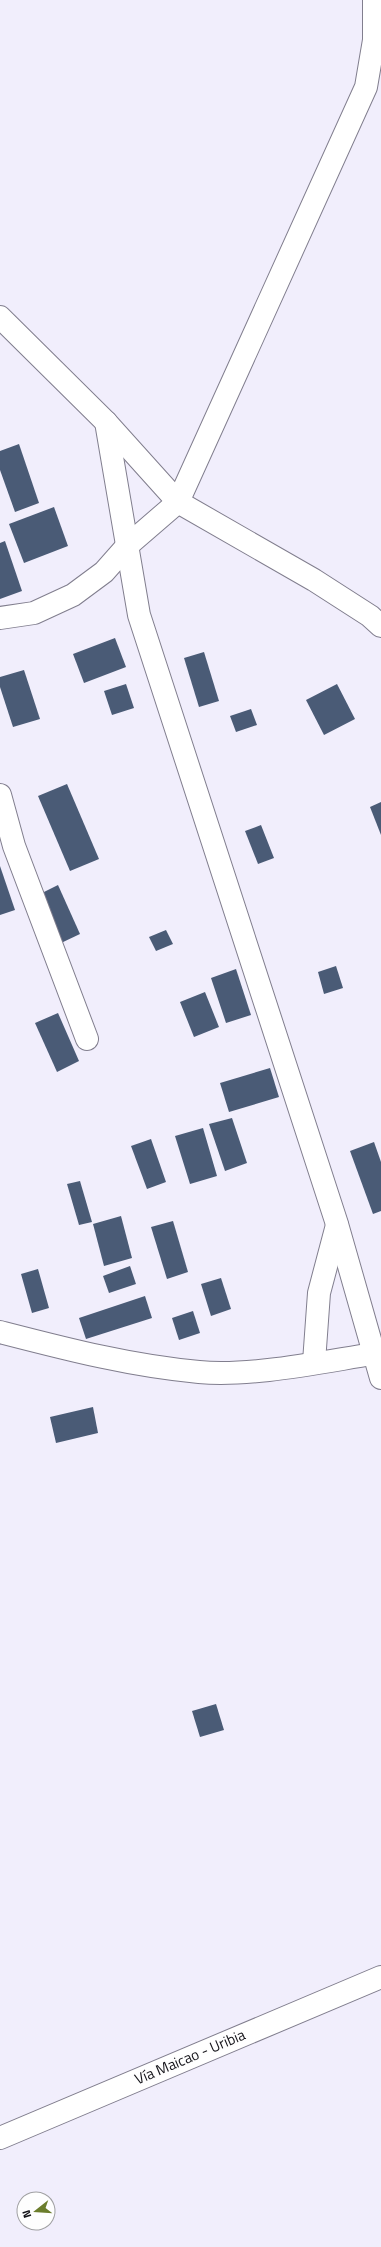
<svg xmlns="http://www.w3.org/2000/svg" width="381" height="2247" font-family="'Titillium Web',sans-serif">
  <style>
    .building { fill: #4a5b76 }
    .lines { fill: none; stroke-linecap: round; stroke-linejoin: round }
    .street-casing { stroke: #817e8e; stroke-width: 24 }
    .secondary-casing { stroke: #817e8e; stroke-width: 24 }
    .street { stroke: #fff; stroke-width: 22 }
    .secondary { stroke: #fff; stroke-width: 22 }
    .labels { text-anchor: middle; stroke-width: 4; stroke-linejoin: round; paint-order: stroke }
    .street-label { font-size: 15px; fill: #131218; stroke: #fefefe }
  </style>
  <rect width="100%" height="100%" fill="#f1eefc"/>
  <g class="building">
    <polygon points="19,444 39,503 15,512 0,470 0,451"/>
    <polygon points="54,507 68,546 24,563 9,524"/>
    <polygon points="5,541 22,591 0,599 0,543"/>
    <polygon points="115,638 126,667 84,683 73,654"/>
    <polygon points="204,652 219,701 199,707 184,658"/>
    <polygon points="24,670 40,719 13,727 0,687 0,677"/>
    <polygon points="126,684 134,708 112,715 104,691"/>
    <polygon points="337,684 355,719 324,735 306,700"/>
    <polygon points="251,709 257,725 236,732 230,716"/>
    <polygon points="67,784 99,859 70,871 38,796"/>
    <polygon points="381,802 381,835 370,807"/>
    <polygon points="261,825 274,858 258,864 245,831"/>
    <polygon points="0,866 15,910 0,915"/>
    <polygon points="58,885 80,934 61,943 38,895"/>
    <polygon points="166,930 173,944 156,951 149,937"/>
    <polygon points="336,966 343,988 324,994 318,972"/>
    <polygon points="236,969 251,1015 226,1023 211,978"/>
    <polygon points="205,992 219,1027 194,1037 180,1002"/>
    <polygon points="58,1013 79,1061 57,1072 35,1023"/>
    <polygon points="270,1068 279,1097 229,1112 220,1083"/>
    <polygon points="232,1118 247,1163 225,1171 209,1124"/>
    <polygon points="203,1128 217,1176 190,1184 175,1136"/>
    <polygon points="151,1139 166,1182 147,1189 131,1146"/>
    <polygon points="374,1142 381,1162 381,1211 373,1214 350,1151"/>
    <polygon points="80,1181 92,1222 79,1225 67,1184"/>
    <polygon points="121,1216 132,1258 104,1266 93,1224"/>
    <polygon points="173,1221 188,1272 167,1279 151,1227"/>
    <polygon points="130,1266 136,1284 109,1293 103,1276"/>
    <polygon points="38,1269 49,1308 32,1313 21,1274"/>
    <polygon points="221,1278 231,1309 211,1316 201,1284"/>
    <polygon points="145,1296 152,1318 86,1339 79,1318"/>
    <polygon points="193,1311 200,1333 179,1340 172,1318"/>
    <polygon points="93,1407 98,1433 56,1443 50,1417"/>
    <polygon points="216,1704 224,1730 200,1737 192,1711"/>
  </g>
  <g class="lines">
    <g class="street-casing">
      <g id="street">
        <polyline points="0,317 106,422 178,502 314,580 370,616 381,626"/>
        <polyline points="106,422 139,615 337,1224 381,1378"/>
        <polyline points="0,618 34,613 73,595 104,572 127,546 178,502 366,87 374,40 374,0"/>
        <polyline points="0,795 14,846 87,1039"/>
        <path d="M0,1332C66,1349 131,1366 199,1372C250,1377 321,1362 373,1354"/>
        <polyline points="314,1362 319,1293 337,1225"/>
      </g>
    </g>
    <g class="secondary-casing">
      <polyline id="secondary" points="0,2138 381,1977"/>
    </g>
    <use href="#street" class="street"/>
    <use href="#secondary" class="secondary"/>
  </g>
  <g class="labels">
    <g class="street-label">
      <text transform="translate(190 2057) rotate(-23)" y="5">Vía Maicao - Uribia</text>
    </g>
  </g>
  <g transform="translate(36 2211) rotate(253)"><circle r="19" fill="#fefefe" stroke="#a0a0a2"/>
  <path d="M0-3L7 15L0 10L-7 15Z" fill="#6b7d2c"/>
  <text y="-6" font-size="11" font-weight="bold" text-anchor="middle" fill="#131218">N</text>
  </g>
</svg>
